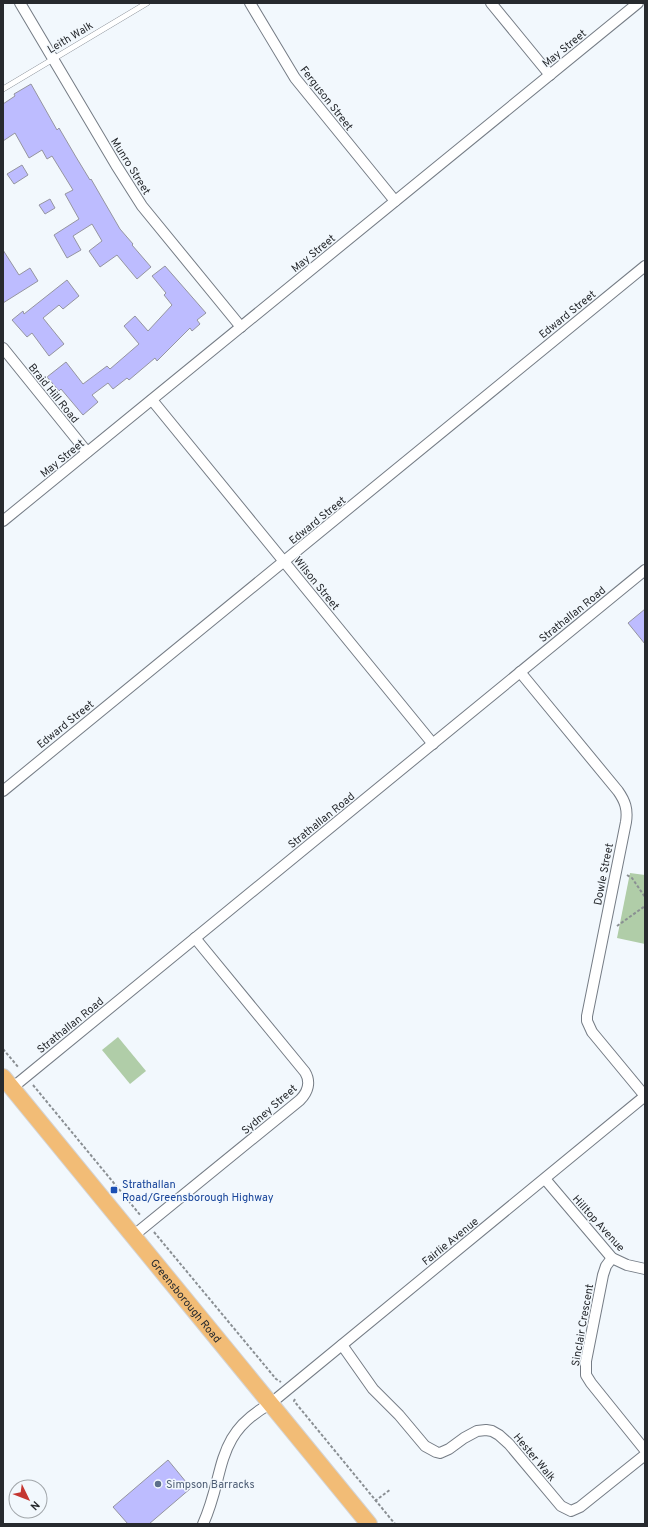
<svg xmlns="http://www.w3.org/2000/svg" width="648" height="1527" font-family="Overpass,sans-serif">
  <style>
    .green { fill: #b0cda8 }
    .building { fill: #bdbcff; stroke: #9595a0 }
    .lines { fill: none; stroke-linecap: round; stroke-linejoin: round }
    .service-casing { stroke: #757c85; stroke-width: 6 }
    .minor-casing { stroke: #757c85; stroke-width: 12 }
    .trunk-casing { stroke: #d4d4d5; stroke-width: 18 }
    .path { stroke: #8a8f93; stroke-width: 2; stroke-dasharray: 3 2; stroke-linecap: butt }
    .service { stroke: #fff; stroke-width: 5 }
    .minor { stroke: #fff; stroke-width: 10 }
    .trunk { stroke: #f2bc76; stroke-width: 16 }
    .transit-dot { fill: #1a4fb4; stroke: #f2f8fd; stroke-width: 1.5 }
    .service-dot { fill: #5c6f8a; stroke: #f2f8fd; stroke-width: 1.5 }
    .labels { text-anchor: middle; stroke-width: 3; stroke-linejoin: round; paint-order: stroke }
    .street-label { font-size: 11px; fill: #272a2e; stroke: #f2f8fd }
    .transit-label { font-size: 11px; fill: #164399; stroke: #f2f8fd; text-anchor: start }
    .service-label { font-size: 11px; fill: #4e5e75; stroke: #f2f8fd; text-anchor: start }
  </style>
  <rect width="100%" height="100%" fill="#f2f8fd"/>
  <g class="green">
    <polygon points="630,873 645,875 645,944 617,938"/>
    <polygon points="118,1037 146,1071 130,1084 102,1050"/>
  </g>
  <g class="building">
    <polygon points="31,84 57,130 59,128 76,157 90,180 91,179 120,229 133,244 132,245 151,267 137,279 117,255 100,267 89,251 102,241 92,224 73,236 81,250 67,258 54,235 79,219 65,194 73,190 52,156 47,159 42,150 29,158 15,133 3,141 3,104 15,96 14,94"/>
    <polygon points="22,165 28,175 14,184 7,174"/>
    <polygon points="50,199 55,208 45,214 39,205"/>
    <polygon points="3,250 19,275 30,268 38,281 3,303"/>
    <polygon points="165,266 206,313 197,320 200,324 192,331 190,328 157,361 155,358 129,380 127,378 113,389 108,383 92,395 98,402 83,415 61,389 59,391 47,377 66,362 83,384 107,366 110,369 139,344 124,326 135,316 148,331 172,305 164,295 166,293 152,276"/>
    <polygon points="67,280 79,296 63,309 59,305 43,318 64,344 49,356 32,333 27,337 12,320 23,311 24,314"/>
    <polygon points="645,609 645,644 628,623"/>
    <polygon points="168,1460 191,1488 149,1524 128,1524 113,1507"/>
  </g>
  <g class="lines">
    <g class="service-casing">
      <polyline id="service" points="3,89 147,3"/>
    </g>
    <g class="minor-casing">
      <g id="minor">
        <polyline points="20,3 116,165 142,206 241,327"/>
        <polyline points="250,3 295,78 395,201"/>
        <polyline points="491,3 550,75"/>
        <polyline points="3,348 87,452"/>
        <polyline points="152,400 433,744"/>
        <polyline points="3,521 638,3"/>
        <path d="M520,672L618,791C625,801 628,809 626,822L587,1016V1021L592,1032L645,1096"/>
        <polyline points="3,791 645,266"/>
        <polyline points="12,1088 645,570"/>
        <polyline points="545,1179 612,1258 627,1265 645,1269"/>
        <path d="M133,1236L300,1100C308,1092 311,1082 305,1072L195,938"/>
        <polyline points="612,1258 606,1266 603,1275 586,1361 586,1375 591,1383 645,1450"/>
        <polyline points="342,1345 373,1389 399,1415 425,1446 436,1452 440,1453 449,1449 464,1438 477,1431 486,1430 492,1431 499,1435 509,1444 561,1506 571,1511 580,1507 645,1455"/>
        <path d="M203,1524C226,1474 213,1435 270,1404L645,1096"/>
      </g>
    </g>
    <g class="trunk-casing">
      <g id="trunk">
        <path id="s1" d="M3,1077L369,1524"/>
      </g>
    </g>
    <g class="path">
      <polyline points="627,875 632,878 645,897"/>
      <polyline points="617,926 645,906"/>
      <polyline points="3,1049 19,1068"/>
      <polyline points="33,1085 141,1216"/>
      <polyline points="154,1232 276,1379 281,1382"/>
      <polyline points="295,1399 294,1401 395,1524"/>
      <polyline points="375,1501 391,1489"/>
    </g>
    <use href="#service" class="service"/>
    <use href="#minor" class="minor"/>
    <use href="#trunk" class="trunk"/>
  </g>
  <rect class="transit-dot" x="110" y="1186" width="8" height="8" rx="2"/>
  <circle class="service-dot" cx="158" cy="1484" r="4"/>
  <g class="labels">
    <g class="street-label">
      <text transform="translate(70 37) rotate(-31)" y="4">Leith Walk</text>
      <text transform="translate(564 48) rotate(-39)" y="4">May Street</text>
      <text transform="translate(327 98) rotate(52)" y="4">Ferguson Street</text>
      <text transform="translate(131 166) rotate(58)" y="4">Munro Street</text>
      <text transform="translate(313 253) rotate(-39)" y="4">May Street</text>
      <text transform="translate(567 314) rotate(-39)" y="4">Edward Street</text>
      <text transform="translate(54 393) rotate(51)" y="4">Braid Hill Road</text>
      <text transform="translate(62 458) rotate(-39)" y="4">May Street</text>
      <text transform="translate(317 520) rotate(-39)" y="4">Edward Street</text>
      <text transform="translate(317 583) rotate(51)" y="4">Wilson Street</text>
      <text transform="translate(572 614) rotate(-39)" y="4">Strathallan Road</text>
      <text transform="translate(65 724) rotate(-39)" y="4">Edward Street</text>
      <text transform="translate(321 820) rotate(-39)" y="4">Strathallan Road</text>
      <text transform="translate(603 874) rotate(-79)" y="4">Dowle Street</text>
      <text transform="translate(70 1025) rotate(-39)" y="4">Strathallan Road</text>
      <text transform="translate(269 1109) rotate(-41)" y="4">Sydney Street</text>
      <text transform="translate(599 1223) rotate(48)" y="4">Hilltop Avenue</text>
      <text transform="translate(450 1241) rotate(-39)" y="4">Fairlie Avenue</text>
      <text dy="4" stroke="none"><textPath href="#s1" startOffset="289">Greensborough Road</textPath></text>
      <text transform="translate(582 1325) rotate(-80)" y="4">Sinclair Crescent</text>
      <text transform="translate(535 1457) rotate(50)" y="4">Hester Walk</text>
    </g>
    <g class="transit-label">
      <text x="122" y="1188">Strathallan<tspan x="122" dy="13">Road/Greensborough Highway</tspan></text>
    </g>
    <g class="service-label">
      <text x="166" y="1488">Simpson Barracks</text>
    </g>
  </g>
  <rect width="648" height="1527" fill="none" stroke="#272a2e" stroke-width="8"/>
  <g transform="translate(28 1499) rotate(133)"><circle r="19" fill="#f2f8fd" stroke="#a1a6aa"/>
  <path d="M0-3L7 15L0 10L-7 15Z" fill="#c43631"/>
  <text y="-6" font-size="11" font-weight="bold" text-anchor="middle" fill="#272a2e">N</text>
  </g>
</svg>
